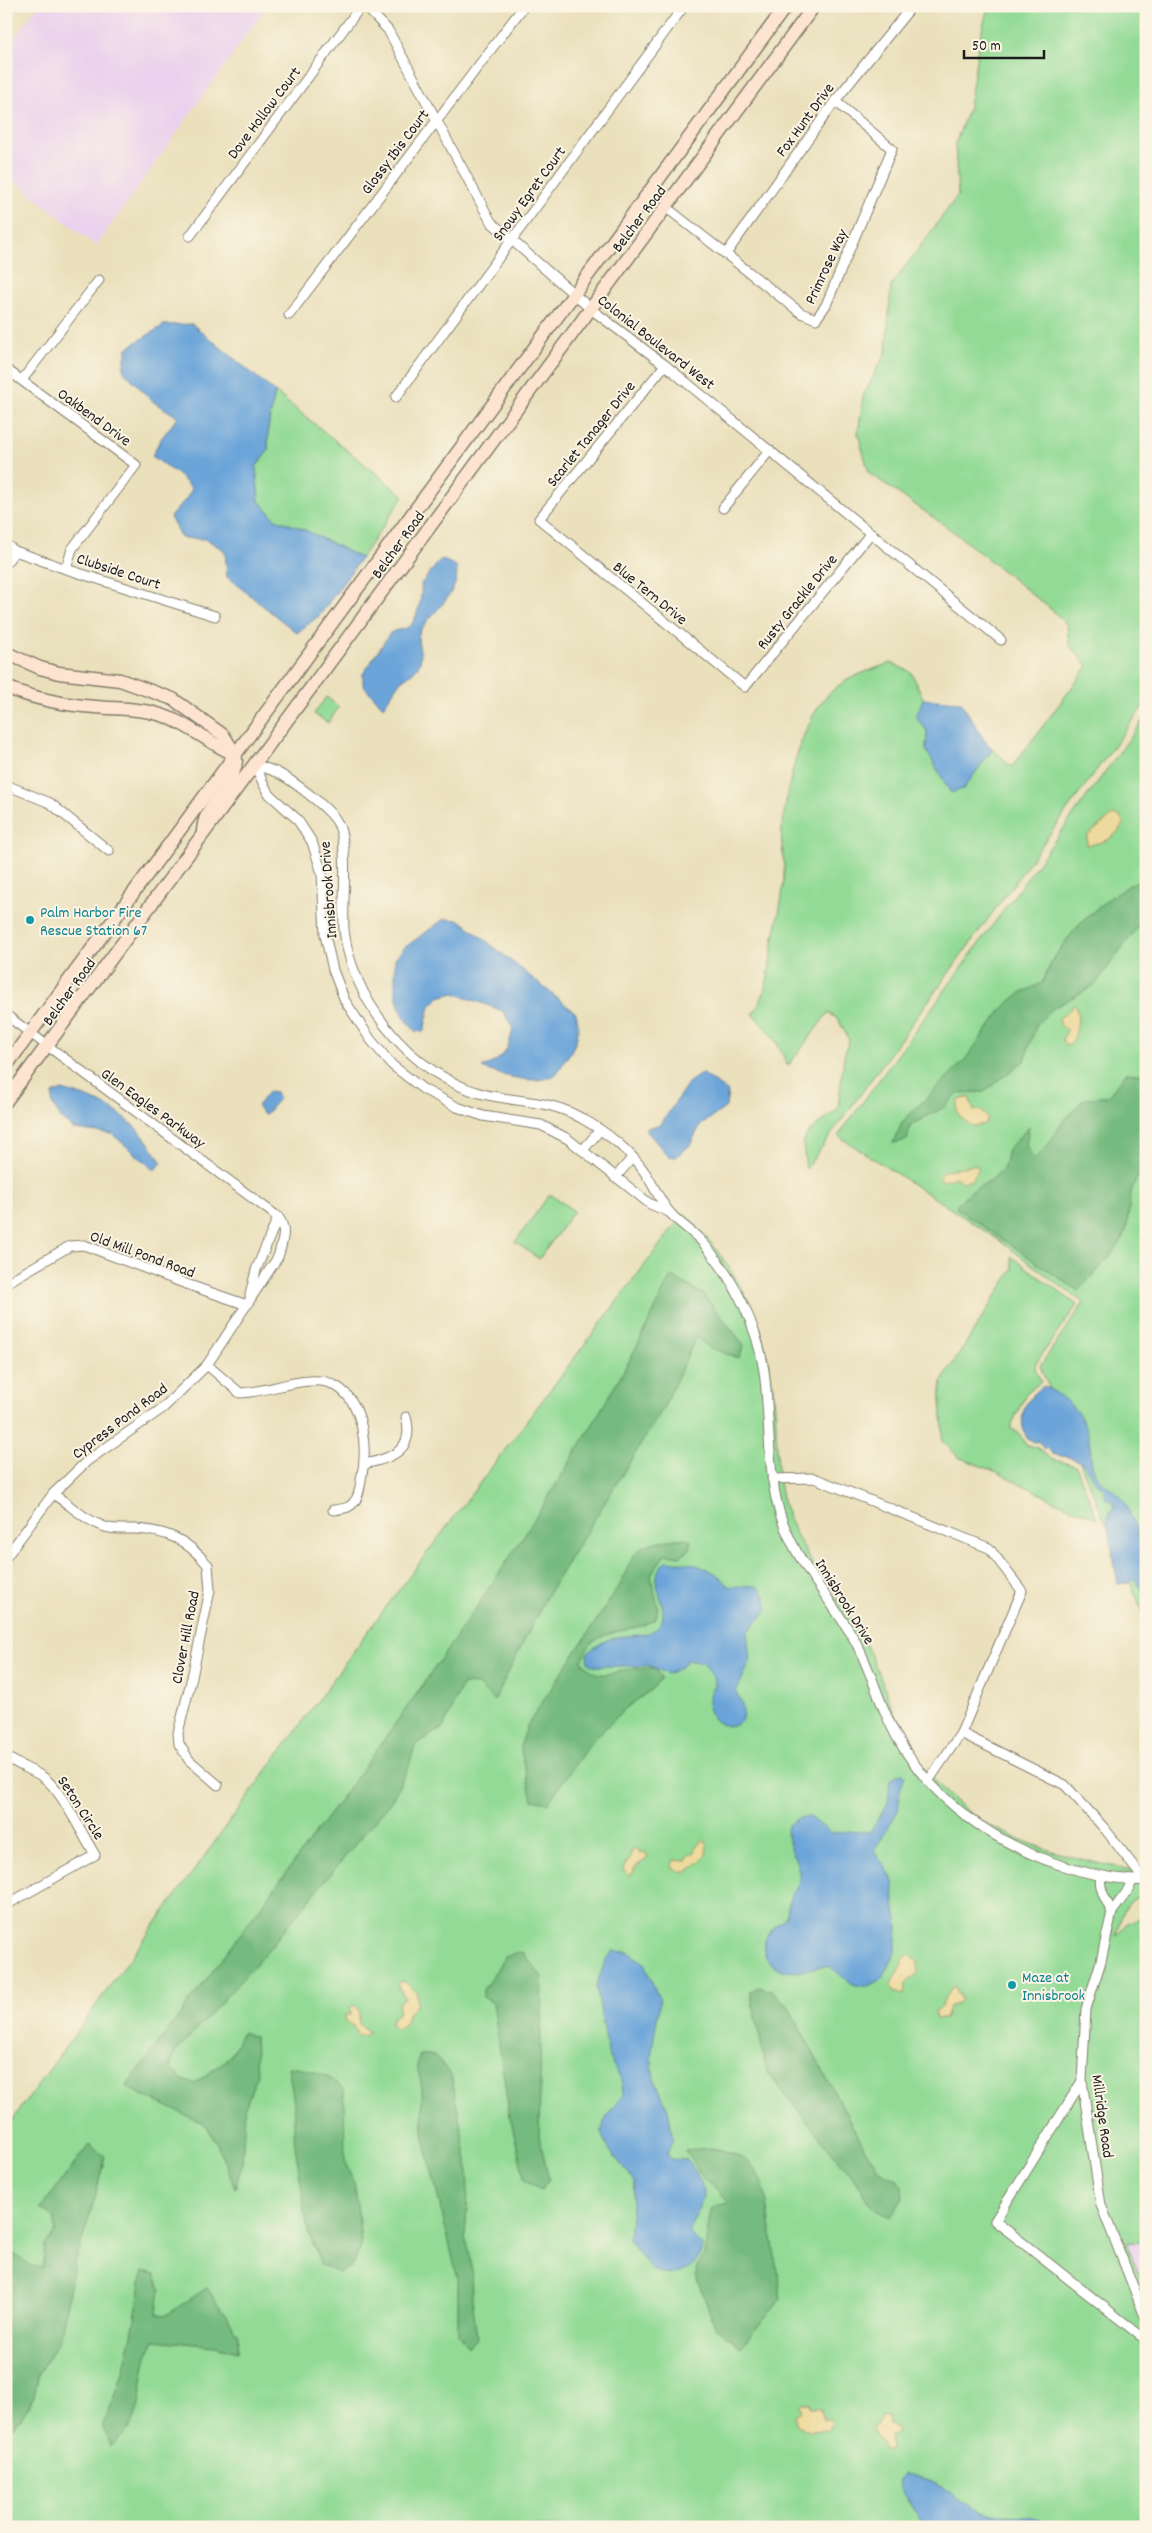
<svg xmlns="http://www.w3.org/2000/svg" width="1152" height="2533" font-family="Dekko,sans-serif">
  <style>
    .built { fill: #ead1ed }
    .green { fill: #92da95; stroke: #577b58 }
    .forest { fill: #75ba7e; stroke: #486b4d }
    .sand { fill: #eeda9e; stroke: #857b5d }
    .water { fill: #6aa4d9; stroke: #43607a }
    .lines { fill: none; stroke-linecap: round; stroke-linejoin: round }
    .street-casing { stroke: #837e6c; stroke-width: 11 }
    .secondary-casing { stroke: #837e6c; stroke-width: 15 }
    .street { stroke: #fff; stroke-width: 9 }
    .secondary { stroke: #fde4d1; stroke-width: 12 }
    .culture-dot { fill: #0f9aa8; stroke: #fcf5e5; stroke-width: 2 }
    .labels { text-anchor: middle; stroke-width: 4; stroke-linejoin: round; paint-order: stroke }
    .street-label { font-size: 16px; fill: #1c1c1c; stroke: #fcf5e5 }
    .culture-label { font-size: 16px; fill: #0d838f; stroke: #fcf5e5; text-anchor: start }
  </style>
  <rect width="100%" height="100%" fill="#fcf5e5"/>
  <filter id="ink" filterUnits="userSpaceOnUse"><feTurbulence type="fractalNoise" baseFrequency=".02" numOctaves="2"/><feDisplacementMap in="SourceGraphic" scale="10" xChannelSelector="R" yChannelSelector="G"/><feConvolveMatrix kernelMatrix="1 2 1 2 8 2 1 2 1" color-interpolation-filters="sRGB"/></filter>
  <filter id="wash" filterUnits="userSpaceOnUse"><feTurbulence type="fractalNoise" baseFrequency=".0096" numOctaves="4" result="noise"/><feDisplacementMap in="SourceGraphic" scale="20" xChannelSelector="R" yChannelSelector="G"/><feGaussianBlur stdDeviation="1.12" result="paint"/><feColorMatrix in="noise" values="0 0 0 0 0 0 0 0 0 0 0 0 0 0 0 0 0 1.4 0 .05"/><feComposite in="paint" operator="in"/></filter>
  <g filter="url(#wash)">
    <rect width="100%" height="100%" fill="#eae0bc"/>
    <g class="built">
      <polygon points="38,6 267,6 96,246 6,174 6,50"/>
      <polygon points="1118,2241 1146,2243 1146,2308"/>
    </g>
    <g class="green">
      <path d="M992,6H1146V702L806,1169L803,1144L807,1134L838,1109L844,1056L849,1040L838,1019L828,1013L788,1066L776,1041L753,1014C768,993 769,969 773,943C777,920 784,895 784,872C785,858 780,844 782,830C786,791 801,716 833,690C849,676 871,670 891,663L911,672L924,700L916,717L927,731L926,750L963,789L993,749L1012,767L1088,666L1069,645L1067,625L1052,610L950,529L869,473L858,434L863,396L886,352L891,286L958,195L955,144L969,107L979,41L987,11Z"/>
      <polygon points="275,392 404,496 361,558 303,529 275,519 259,501 256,467 268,451 268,428"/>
      <polygon points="326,697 339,707 328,723 314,714"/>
      <polygon points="1146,716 1146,1620 1040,1366 1084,1303 996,1238 838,1136"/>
      <polygon points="550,1194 574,1211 539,1259 515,1242"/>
      <path d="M684,1213C741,1270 769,1329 775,1409C778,1439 775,1472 783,1501C798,1552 832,1588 859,1632C878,1665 888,1702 905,1736C921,1768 952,1804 984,1822C1031,1849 1093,1864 1146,1872V1893C1124,1901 1121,1915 1117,1936L1127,1923L1146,1916V2243L1126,2242L1146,2291V2527H6V2129L374,1623Z"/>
      <path d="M1011,1256L1077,1305L1036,1363L1035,1368L1041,1382L1027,1392L1010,1428L1019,1433L1026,1445L1036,1447L1051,1459L1076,1466L1097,1518L1055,1501L997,1472L960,1458L942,1441C945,1420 938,1401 942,1381L1013,1269Z"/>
    </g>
    <g class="forest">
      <path d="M1146,873V915L1095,985L1052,1009L1037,1024L1024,1061L984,1092L959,1093L943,1108L911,1125L907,1140L893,1143L902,1123L910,1114L964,1061L1003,1008L1019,994L1042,983C1056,945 1090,909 1125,888C1133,882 1141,882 1146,873Z"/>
      <path d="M1126,1073L1146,1075V1171C1123,1181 1133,1220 1123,1238C1117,1251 1089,1279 1078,1291L955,1207L970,1192L991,1180L1004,1168L1008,1149L1029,1127L1026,1145L1034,1160L1046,1148L1062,1123L1084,1099L1108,1096Z"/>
      <path d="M671,1276L703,1294L744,1345L739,1358L710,1348L696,1337L664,1407L545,1599L494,1701L478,1685L463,1684L443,1728L415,1745L409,1766L392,1800L256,1964L175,2053L170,2068L181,2079L194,2084L229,2058L243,2032L255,2037L257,2074L245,2108L242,2165L235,2188L216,2142L204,2124L126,2087C297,1856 478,1628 620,1377C639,1345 654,1310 671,1276Z"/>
      <path d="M686,1538L691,1541L690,1549L680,1556L665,1554L651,1575L658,1607L656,1619C650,1622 644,1626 637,1627C615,1633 587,1634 582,1662C598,1680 606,1674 626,1670C635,1668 645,1669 655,1668L661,1678L652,1689L626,1708L591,1742L548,1803L532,1800L520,1747L528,1724L621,1583C638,1541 642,1543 686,1538Z"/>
      <polygon points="522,1952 542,1977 539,2136 549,2180 541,2190 525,2181 509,2112 493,2003 483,1997 483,1990 505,1957"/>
      <path d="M759,1987L774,1992L788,2006L864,2147L878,2169L896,2178L902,2187L903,2198L891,2217C875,2212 867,2204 862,2189L767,2072L750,1991Z"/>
      <polygon points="419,2055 434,2055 451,2074 467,2160 468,2192 465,2237 471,2258 472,2298 477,2338 468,2346 458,2334 458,2280 423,2134 422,2088 417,2065"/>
      <path d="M288,2067C308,2069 332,2074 344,2091L345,2162L355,2186L361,2242L357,2257L349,2268L340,2272L321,2265L308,2231L294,2138V2103Z"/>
      <polygon points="89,2145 105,2156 95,2198 74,2266 60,2339 39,2373 34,2396 22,2417 6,2436 6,2258 11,2252 31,2266 42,2268 45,2246 56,2230 54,2217 41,2208"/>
      <path d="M712,2148C743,2154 758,2164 766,2196L781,2298L741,2347L716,2328L696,2277L697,2266L704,2255L711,2209L729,2202L718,2190L705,2181L685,2150Z"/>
      <path d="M143,2271L155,2274L160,2289L157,2314L166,2315L207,2288L238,2333L237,2352L215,2346L154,2340C132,2379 154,2418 110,2446L103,2424C127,2377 134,2323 143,2271Z"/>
    </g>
    <g class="sand">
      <path d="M1113,815L1119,816L1124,822C1116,838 1104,843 1087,845V836Z"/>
      <path d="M1074,1004C1081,1013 1077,1037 1070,1045L1066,1046L1062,1040L1067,1031L1060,1024L1059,1018L1068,1012Z"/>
      <path d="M969,1097L974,1111L980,1110L988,1117L985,1124L972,1126C962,1119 953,1114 959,1100Z"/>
      <polygon points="974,1165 979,1168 972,1180 962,1182 956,1177 943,1181 938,1177 943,1171"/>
      <path d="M703,1840L707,1844L706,1855C696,1865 688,1877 672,1868L674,1860L686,1861L689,1855L695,1852L696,1846Z"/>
      <polygon points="637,1848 640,1853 645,1852 648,1858 635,1867 633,1873 629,1876 624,1869 626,1862 630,1859 631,1852"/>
      <polygon points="910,1955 918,1962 918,1972 906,1983 905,1995 893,1992 891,1985 900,1969 904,1958"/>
      <polygon points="401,1981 407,1983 417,1993 417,2003 408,2014 406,2023 396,2030 391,2023 393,2017 398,2014 399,2002 405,1999 398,1984"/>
      <polygon points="952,1987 955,1987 961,1999 957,2004 949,2007 945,2019 936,2019 934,2011 940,2008"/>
      <polygon points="354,2005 359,2011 359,2024 369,2032 364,2036 357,2035 355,2028 345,2020 346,2014 351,2014 350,2008"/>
      <polygon points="801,2403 809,2403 811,2408 820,2408 823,2419 828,2418 832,2423 829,2430 809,2431 796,2424 795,2415 802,2411 799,2405"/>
      <polygon points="882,2415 888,2417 889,2425 898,2429 896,2434 890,2436 891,2448 885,2451 872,2428 877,2424"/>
    </g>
    <g class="water">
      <polygon points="192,324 275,392 268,428 268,451 256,467 259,501 275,519 303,529 361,558 320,615 297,633 227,577 225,551 206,539 181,538 170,517 186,499 192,489 181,477 152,456 160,440 178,417 152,401 123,370 127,348 164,325"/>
      <path d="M441,559L456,566C462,593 433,610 420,631C414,642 425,653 419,664C415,673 407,676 400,682C395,687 388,701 383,707L363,685V674L390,633C396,629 405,630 410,626C417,620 423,594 421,584Z"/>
      <polygon points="923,699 961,702 985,741 993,749 963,789 951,793 926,750 927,731 916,717"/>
      <path d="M444,919L460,920L576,1013C580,1030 578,1041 568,1056C564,1061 561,1068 557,1073C541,1088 500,1075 482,1068C505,1057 507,1053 513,1029L503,1011L454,993L439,997L430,1006L424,1031L416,1032C393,1007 395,990 395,958L404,948Z"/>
      <polygon points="702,1073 728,1092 726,1107 700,1126 690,1145 676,1157 668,1156 645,1129 661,1124 688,1083"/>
      <path d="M62,1090C111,1103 136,1119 162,1163L154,1170L112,1134L74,1129L62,1120L52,1104L53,1094Z"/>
      <polygon points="269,1091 276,1092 279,1099 266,1114 263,1114 257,1106"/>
      <path d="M1044,1386C1065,1397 1085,1414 1089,1439C1091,1451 1090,1462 1095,1473C1100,1484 1113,1487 1120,1496C1138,1519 1146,1565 1146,1593L1133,1579L1128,1583L1118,1584L1107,1521L1111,1511L1115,1508L1114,1503L1106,1499L1103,1487L1096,1483L1084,1464L1072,1458L1052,1454L1049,1449L1043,1448L1038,1441L1035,1442L1028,1440C1016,1418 1024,1399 1044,1386Z"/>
      <path d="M666,1561C688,1562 715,1566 728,1586C752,1589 762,1575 768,1610L747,1632L750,1662L736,1692C738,1697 743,1705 743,1711C744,1734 714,1728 709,1711C707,1702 711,1695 712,1687H715V1679L704,1663L686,1660L684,1665L668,1674L650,1666H593L588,1663L587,1653C594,1647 605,1640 614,1638C628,1634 649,1638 659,1626C674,1607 642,1580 666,1561Z"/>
      <path d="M903,1773L905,1776L900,1790L898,1811L875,1849C877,1861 890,1869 893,1882C895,1889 893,1895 894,1901C894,1910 898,1919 898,1928C898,1949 886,1994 856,1985C846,1982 839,1973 831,1967C816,1964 802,1975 786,1971C764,1965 757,1948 771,1930C775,1925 782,1922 785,1917C789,1910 788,1902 791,1895C794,1890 798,1887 799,1881C802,1862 783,1844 788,1825L798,1818L810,1817L831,1833L849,1831L869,1833L888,1803L890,1780L897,1774Z"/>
      <path d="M613,1951L628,1952L644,1963L660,2001L651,2056L654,2078L668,2109L673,2140L667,2153L671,2159L687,2160C712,2191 704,2200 688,2231L702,2245C702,2264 678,2280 660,2273C647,2268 636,2249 629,2239L634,2182C608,2142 583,2141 623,2095L622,2080L609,2058L596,1986L605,1962Z"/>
      <path d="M904,2474C936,2476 957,2502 986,2513C1006,2520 1034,2511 1053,2527H930L921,2521L900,2487L899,2481Z"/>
    </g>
  </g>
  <g filter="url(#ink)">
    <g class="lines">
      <g class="street-casing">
        <g id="street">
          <polyline points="365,6 388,30 491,222 591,309 665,365 1001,640"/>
          <polyline points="667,208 801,313 816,319 826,305 892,149 835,101"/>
          <polyline points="190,236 361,6"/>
          <polyline points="726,254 835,101 912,6"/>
          <polyline points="289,315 524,6"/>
          <polyline points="665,365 539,519 745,687 871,533"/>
          <polyline points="6,369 136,465 72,549 66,569"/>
          <polyline points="22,380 99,280"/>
          <polyline points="396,397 684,6"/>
          <polyline points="723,508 770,450"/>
          <polyline points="6,544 15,551 66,569 215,616"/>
          <polyline points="6,563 15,551"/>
          <path d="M254,764C262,767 269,769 276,772C291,779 329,808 337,822C350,843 342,904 344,930C347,957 359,988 374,1010C399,1049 438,1082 483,1094C518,1103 549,1099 581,1118C605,1131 631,1151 646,1174C654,1186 660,1202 671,1214C681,1225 695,1233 705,1245C735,1281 757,1325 764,1371C770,1415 767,1460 777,1503C789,1555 828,1594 854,1639C872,1671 880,1708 898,1739C947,1825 1049,1876 1146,1881"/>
          <polyline points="254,764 268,793 297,819 312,842 322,873 325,935 333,970 345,1001 371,1040 392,1065 423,1089 457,1107 483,1116 541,1125 568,1139 650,1204 669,1212"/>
          <polyline points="6,785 50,803 109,851"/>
          <path d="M6,1015L278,1217C288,1229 282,1243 278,1257L207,1365L163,1408L87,1461L53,1494L6,1557"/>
          <polyline points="583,1150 600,1130"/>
          <polyline points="615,1178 632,1158"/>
          <polyline points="6,1283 70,1246 84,1245 189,1285 247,1305"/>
          <polyline points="250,1295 256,1270 278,1217"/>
          <path d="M207,1365L240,1393C265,1393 310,1373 332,1384C365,1399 368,1450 361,1480C360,1487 359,1497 354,1502C349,1509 341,1509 333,1510"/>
          <path d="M365,1464C392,1458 415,1450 406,1417"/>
          <polyline points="772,1479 814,1478 989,1548 1022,1591 961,1733 1065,1785 1105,1829 1145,1881"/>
          <path d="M53,1494C71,1505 84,1520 105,1527C114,1530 125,1529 135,1529C168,1531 186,1539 208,1565L210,1590L192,1677L178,1733L179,1744L189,1760L218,1785"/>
          <path d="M6,1756C18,1766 31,1769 43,1777C61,1789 83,1836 95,1855L6,1905"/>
          <polyline points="929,1780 961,1733"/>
          <path d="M1101,1876C1098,1888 1107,1902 1112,1912"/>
          <polyline points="1133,1880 1126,1893 1112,1912 1101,1961 1086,2009 1082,2081 1101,2205 1146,2319"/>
          <polyline points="1082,2081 995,2221 1146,2340"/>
        </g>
      </g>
      <g class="secondary-casing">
        <g id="secondary">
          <polyline points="6,653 40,668 59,673 120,680 173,699 223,735 236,755"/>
          <path d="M6,687C34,699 66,705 96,707C116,709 135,708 154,713C185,720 207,743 236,755"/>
          <path d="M203,831C204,803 235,788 236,760"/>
          <polyline points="6,1066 786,6"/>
          <polyline points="6,1101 814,6"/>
        </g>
      </g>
      <use href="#street" class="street"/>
      <use href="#secondary" class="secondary"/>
    </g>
  </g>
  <g class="culture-dot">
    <circle cx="30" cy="920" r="5"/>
    <circle cx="1012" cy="1985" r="5"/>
  </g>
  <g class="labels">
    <g class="street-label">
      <text transform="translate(263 112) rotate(-53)" y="6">Dove Hollow Court</text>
      <text transform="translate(804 119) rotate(-54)" y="6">Fox Hunt Drive</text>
      <text transform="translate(394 151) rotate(-53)" y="6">Glossy Ibis Court</text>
      <text transform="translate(528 193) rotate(-54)" y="6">Snowy Egret Court</text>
      <text transform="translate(638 218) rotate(-53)" y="6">Belcher Road</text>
      <text transform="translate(825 266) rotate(-65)" y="6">Primrose Way</text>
      <text transform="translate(657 341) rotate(38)" y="6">Colonial Boulevard West</text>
      <text transform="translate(95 416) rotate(36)" y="6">Oakbend Drive</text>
      <text transform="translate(590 433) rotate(-51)" y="6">Scarlet Tanager Drive</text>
      <text transform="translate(397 544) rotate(-54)" y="6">Belcher Road</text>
      <text transform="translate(119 570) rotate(18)" y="6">Clubside Court</text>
      <text transform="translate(651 592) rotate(39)" y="6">Blue Tern Drive</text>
      <text transform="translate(796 601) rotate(-51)" y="6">Rusty Grackle Drive</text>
      <text transform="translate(327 890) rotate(-94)" y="6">Innisbrook Drive</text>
      <text transform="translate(68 991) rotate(-54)" y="6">Belcher Road</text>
      <text transform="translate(154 1107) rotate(36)" y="6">Glen Eagles Parkway</text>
      <text transform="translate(143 1253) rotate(20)" y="6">Old Mill Pond Road</text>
      <text transform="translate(119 1420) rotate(-37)" y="6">Cypress Pond Road</text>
      <text transform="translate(846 1601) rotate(58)" y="6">Innisbrook Drive</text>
      <text transform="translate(184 1637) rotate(-79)" y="6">Clover Hill Road</text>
      <text transform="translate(82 1807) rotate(57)" y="6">Seton Circle</text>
      <text transform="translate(1104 2116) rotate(82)" y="6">Millridge Road</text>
    </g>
    <g class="culture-label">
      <text x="40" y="917">Palm Harbor Fire<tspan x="40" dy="18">Rescue Station 67</tspan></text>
      <text x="1022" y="1982">Maze at<tspan x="1022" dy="18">Innisbrook</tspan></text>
    </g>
  </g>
  <rect width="1152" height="2533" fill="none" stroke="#fcf5e5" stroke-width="25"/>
  <path d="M964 50v8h80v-8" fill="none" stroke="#1c1c1c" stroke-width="2.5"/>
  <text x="972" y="50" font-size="15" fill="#1c1c1c" stroke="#fcf5e5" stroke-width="4" paint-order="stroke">50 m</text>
</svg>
